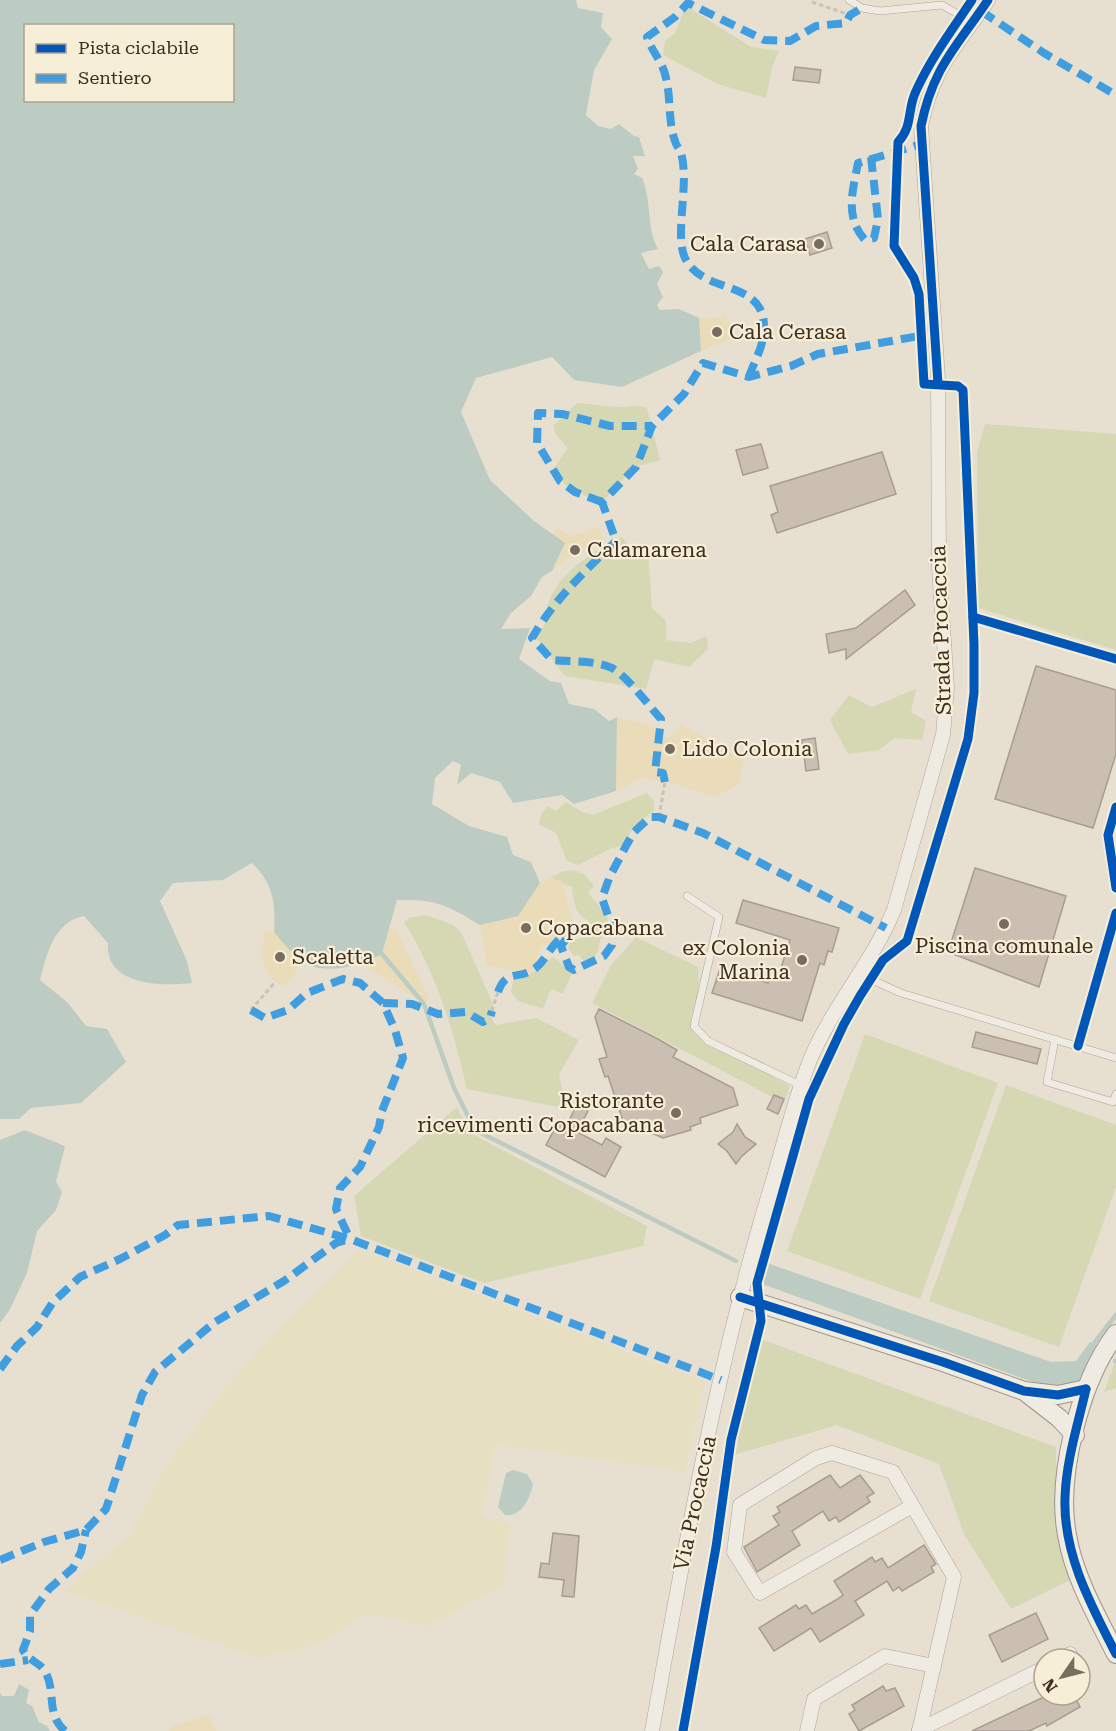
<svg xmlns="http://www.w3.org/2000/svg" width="1116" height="1731" font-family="'Roboto Serif',serif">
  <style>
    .farmland { fill: #e6dfc2 }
    .green { fill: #d6d7b3 }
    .sand { fill: #eadcb9 }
    .water { fill: #bcccc2; fill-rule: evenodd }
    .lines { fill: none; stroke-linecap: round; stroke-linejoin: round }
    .stream { stroke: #bcccc2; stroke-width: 4.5 }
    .building { fill: #cbbfb2; stroke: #a89c90; stroke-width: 1.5 }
    .lane-casing { stroke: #ada599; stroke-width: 8 }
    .street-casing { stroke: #ada599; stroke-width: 15 }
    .secondary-casing { stroke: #9c958a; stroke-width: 20 }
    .path { stroke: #c8c2b9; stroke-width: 3; stroke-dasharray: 4.5 3; stroke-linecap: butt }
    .lane { stroke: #efebe3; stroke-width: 7 }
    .street { stroke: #efebe3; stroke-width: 14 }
    .secondary { stroke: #efebe3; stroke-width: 18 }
    .quiet { stroke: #3f9de0; stroke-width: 8; stroke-dasharray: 15 8; stroke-linecap: butt }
    .cycleway-casing { stroke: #f7eed8; stroke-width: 13 }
    .cycleway { stroke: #0057b8; stroke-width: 9 }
    .poi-dot { fill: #786c5e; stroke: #f7eed8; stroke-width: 2 }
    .labels { text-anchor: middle; stroke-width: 4.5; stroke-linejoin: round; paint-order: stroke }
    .poi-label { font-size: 21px; fill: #3d2e20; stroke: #f7eed8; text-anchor: start }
    .street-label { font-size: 21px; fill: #3d2e20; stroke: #f7eed8 }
  </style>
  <rect width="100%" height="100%" fill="#e7e0d1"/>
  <polygon class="farmland" points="360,1249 705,1382 685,1472 496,1445 482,1516 510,1524 504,1587 428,1626 368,1615 314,1645 259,1658 66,1592 85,1572 127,1539 152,1490 181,1445 218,1396 268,1339"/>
  <g class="green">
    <polygon points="686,6 751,47 779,51 772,68 766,98 718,84 663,55 665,41 675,33"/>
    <path d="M577,403C591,404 610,407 623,407C633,406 637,405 647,408L660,460L635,467L602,502C582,495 565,489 553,470L568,448L557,436L553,426Z"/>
    <polygon points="985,424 1116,434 1116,650 978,608 977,452"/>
    <path d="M622,537L631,549L648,552L652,608L666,621V640L691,643L707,636L708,649L689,667L654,659L646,689L565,676L536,638L547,621C544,580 591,553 622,537Z"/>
    <polygon points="916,689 911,712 926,721 922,740 894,738 879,750 848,754 830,720 849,695 872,707"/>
    <polygon points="647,793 654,801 654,810 632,829 625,845 612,848 578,865 567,861 556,833 539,824 541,814 548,806 556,811 566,802 582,812 593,815"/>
    <path d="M573,870L584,874L594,886L588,893L607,915L608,923C598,938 602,947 592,961L582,960L579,955L574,956L568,947L571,941L582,938L581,931L589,921C574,914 574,902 572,887L550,878L561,872Z"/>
    <path d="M427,915L453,925L461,932L493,1004L492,1020L496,1025L536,1018L579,1040L559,1074L564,1099L558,1107L467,1089C453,1029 437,975 404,922L409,918Z"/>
    <polygon points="636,937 698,967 699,991 691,1018 695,1035 790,1086 784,1103 592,1003 611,965"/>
    <polygon points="553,957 572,973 563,994 551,989 543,1009 518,1001 511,992 513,981 529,975"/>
    <polygon points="865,1034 998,1083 920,1299 787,1251"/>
    <polygon points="1006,1085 1116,1125 1116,1187 1059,1347 929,1301"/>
    <polygon points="457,1107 470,1133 647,1226 643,1246 484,1283 361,1236 354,1196"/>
    <polygon points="763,1340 1056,1447 1056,1519 1074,1578 1011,1609 964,1534 939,1464 837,1425 733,1455"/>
    <polygon points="1116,1360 1116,1388 1104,1392"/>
  </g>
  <g class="sand">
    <polygon points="726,312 731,329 739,336 701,351 699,318 716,318"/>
    <polygon points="597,526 604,540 568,558 552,571 565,544 552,534 559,528 569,535 572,532 583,534"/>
    <polygon points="617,717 655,726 656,736 670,738 681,724 743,760 739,785 714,797 676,784 642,778 616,791"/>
    <path d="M550,878L561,881C569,895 566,908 574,922C567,934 557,944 542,945L532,971L521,972L486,965L480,925L518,916L540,883Z"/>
    <polygon points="390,927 397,930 429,999 424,1004 363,965 382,954"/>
    <path d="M265,932H274L302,961L290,982L281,986C261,974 260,954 265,932Z"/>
    <polygon points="208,1715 217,1731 169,1731 174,1726"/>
  </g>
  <g class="water">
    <path d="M0,0H576L578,8L603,13L601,27L612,39L594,70L586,115L598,126L611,129L619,124L634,136L639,137L645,156H633L638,169L634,174L642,178C652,201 646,227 658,249L641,253L649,269L659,266L663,272L657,284L663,297L657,305L660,310L679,309L699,318L701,351L622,387L574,380L552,357L476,378L461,412L490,480L534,521L565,543L552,571L542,577L531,596L511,613L501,629L530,628L519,659L550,681L561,683L569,704L594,709L609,721L617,717L616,791L574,804L562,795L513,803L500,782L471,773L457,785L461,765L453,761L435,778L432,804L469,826L507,837L513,855L531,862L540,883L518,916L480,925C447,905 437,899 397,900L382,954C361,966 323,977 300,960C291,953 282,941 274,932C276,904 273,883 252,863L223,880L173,883L160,901L187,961L192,983C163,986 105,987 108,943L84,916C54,922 47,953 40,980L68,1003L86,1026L107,1029L126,1062L81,1103L31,1108L19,1119H0ZM26,26H232V100H26Z"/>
    <polygon points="25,1130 65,1146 56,1182 62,1192 56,1210 37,1231 27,1273 10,1309 0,1323 0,1140"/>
    <path d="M767,1263L1051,1362L1076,1361L1090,1342L1100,1348C1083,1381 1088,1385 1049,1388L765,1285L763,1282Z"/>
    <path d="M513,1470L527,1474L533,1484C530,1498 522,1517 505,1515L498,1507L506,1473Z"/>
    <polygon points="19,1684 29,1690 26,1703 32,1706 39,1722 47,1726 50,1731 0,1731 0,1693 2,1696 14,1696"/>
  </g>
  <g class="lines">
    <g class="stream">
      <polyline points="382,954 424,1004 454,1088 475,1130 736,1261"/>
      <polyline points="1091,1347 1116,1315"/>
      <polyline points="1115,1361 1116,1361"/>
    </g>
  </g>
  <g class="building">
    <polygon points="795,67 821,70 819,83 793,80"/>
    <polygon points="827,232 832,248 810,255 805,239"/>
    <polygon points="761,444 768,468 743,475 736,450"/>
    <polygon points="882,452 896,494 777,533 771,515 778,512 770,486"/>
    <polygon points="905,590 915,605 846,659 846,649 829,653 826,634 856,628"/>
    <polygon points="1036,666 1116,690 1116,754 1093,828 995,799"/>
    <polygon points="815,738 819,769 806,771 802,740"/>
    <polygon points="975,868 1066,896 1039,987 948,952"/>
    <polygon points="743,900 839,928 832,952 828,951 824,965 820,963 802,1021 712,993 720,969 768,983 771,971 779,974 790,940 736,923"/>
    <polygon points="599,1009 658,1039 677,1050 673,1057 733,1088 738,1105 700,1118 701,1123 690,1127 691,1130 663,1138 623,1121 608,1076 605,1077 599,1059 607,1057 595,1017"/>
    <polygon points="976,1032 1041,1049 1037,1064 972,1047"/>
    <polygon points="774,1095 784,1099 778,1114 767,1109"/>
    <polygon points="577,1104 588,1111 577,1132 602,1145 606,1138 621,1147 605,1177 546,1145 558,1123 566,1127"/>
    <polygon points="737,1124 745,1137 756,1144 741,1157 736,1164 727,1151 718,1144 733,1132"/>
    <polygon points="830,1475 840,1488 860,1475 874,1493 867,1497 870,1502 839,1522 836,1517 829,1521 823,1511 792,1531 800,1545 757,1572 744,1547 779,1525 773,1516 780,1512 777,1507"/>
    <polygon points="553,1533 579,1536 574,1597 562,1596 564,1580 539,1577 541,1563 549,1564"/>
    <polygon points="924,1545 936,1564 931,1567 934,1572 902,1591 899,1587 893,1591 887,1581 855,1601 864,1615 820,1642 811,1628 774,1651 759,1628 796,1605 799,1609 806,1605 812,1614 836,1600 843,1595 834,1581 872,1557 875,1562 882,1558 888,1568"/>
    <polygon points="1036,1613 1048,1639 1002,1662 989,1635"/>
    <polygon points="883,1686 886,1691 895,1688 904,1706 859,1731 849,1714 855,1710 852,1705"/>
    <polygon points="1048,1695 1074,1695 1080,1707 1047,1726 1046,1723 1029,1731 972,1731"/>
  </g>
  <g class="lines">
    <g class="lane-casing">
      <g id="lane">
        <polyline points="849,0 862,8 880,11 942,5 958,14 968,28"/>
        <polyline points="687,896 719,917 694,1026 708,1041 802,1086"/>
        <polyline points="859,974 901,993 1116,1058"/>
        <polyline points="1055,1039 1047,1082 1113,1102 1116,1094"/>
      </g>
    </g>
    <g class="street-casing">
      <g id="street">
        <polyline points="912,1506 760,1593 734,1552 740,1505 816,1458 832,1453 893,1472 954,1577 919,1731"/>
        <polyline points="1061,1659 1070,1654"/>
        <polyline points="919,1730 1044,1668"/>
        <path d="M652,1731C685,1545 718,1358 774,1177C785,1139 795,1098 810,1060C832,1007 872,963 894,910L943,735L947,687L939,568L938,379L921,126C933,67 956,48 988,0"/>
        <polyline points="807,1731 814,1699 885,1656 934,1666"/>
      </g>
    </g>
    <g class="secondary-casing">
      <g id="secondary">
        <polyline points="740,1297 943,1362 1024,1391 1058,1395 1086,1389"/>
        <path d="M1116,1334C1080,1381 1056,1477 1067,1535C1074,1577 1097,1616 1116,1654"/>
        <polyline points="1028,1394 1059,1418 1075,1435"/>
      </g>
    </g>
    <g class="path">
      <polyline points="812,2 850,15"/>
      <polyline points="659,817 665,782"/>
      <polyline points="251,1010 275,982"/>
      <polyline points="492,1011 498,992"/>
    </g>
    <use href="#lane" class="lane"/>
    <use href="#street" class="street"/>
    <use href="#secondary" class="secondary"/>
    <g class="quiet">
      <polyline points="981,11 1044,53 1116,95"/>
      <path d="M871,157L878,219L874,238L865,240C844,217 853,190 858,163L922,144"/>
      <path d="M749,377C753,364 761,351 763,338C773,276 704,298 685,258C674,235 690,183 681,153C680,149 676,146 675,141C668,122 671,98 666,78C663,62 652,52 647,37L675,17L688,3L764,40L790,41L816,26L846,23L850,15L862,8"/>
      <polyline points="602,502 575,492 560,481 537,443 538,413 562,414 610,426 652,426"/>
      <path d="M665,782L663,773L655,772L661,719C649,706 627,676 612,668C595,660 571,662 552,660L532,638C553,601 585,571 616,541L602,502L636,467L652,426L684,394L703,363L749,377L791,366L818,354L925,335"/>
      <polyline points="566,939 561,946 569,967 574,970 604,956 612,945 614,933 602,898 610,876 633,833 650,817 659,817 703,833 886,928"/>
      <path d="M498,992C506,970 516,979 531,971C546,963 550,944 564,936"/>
      <polyline points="383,1003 412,1004 438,1014 466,1012 483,1022 490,1018 492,1011"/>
      <polyline points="251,1010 265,1018 288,1010 307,993 343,979 360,983 383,1003 395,1030 403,1058 382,1111 379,1127 360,1167 340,1188 336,1209 350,1239"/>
      <polyline points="0,1369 17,1346 37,1327 53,1302 80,1277 120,1259 165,1235 178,1225 269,1216 350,1239 721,1380"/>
      <polyline points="0,1560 44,1542 86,1530 106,1509 142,1395 155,1372 215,1322 284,1281 336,1243 350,1239"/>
      <polyline points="0,1664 28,1660"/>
      <path d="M65,1731C46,1715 56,1693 46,1673C41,1662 29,1662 23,1650L30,1631V1615L49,1589L73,1568L81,1552L86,1530"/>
    </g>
    <g class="cycleway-casing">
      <g id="cycleway">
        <path d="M938,384L921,126C933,67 956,48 988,0"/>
        <polyline points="973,617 1116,659"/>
        <polyline points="1116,807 1108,835 1116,888"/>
        <polyline points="1078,1046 1116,913"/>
        <polyline points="740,1297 943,1362 1024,1391 1058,1395 1086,1389"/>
        <path d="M1086,1389C1078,1424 1066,1461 1065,1498C1063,1554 1091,1605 1116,1654"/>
        <path d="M683,1731L716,1547L731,1440L761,1321L757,1283L765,1255L809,1099L844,1024L860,996L883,960L907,941L968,739L974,693V644L963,390L958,386L924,384L919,294L914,278L894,246L898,142C913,127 907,109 916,91C931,58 952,30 972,0"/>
      </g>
    </g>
    <use href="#cycleway" class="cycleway"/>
  </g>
  <g class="poi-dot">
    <circle cx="819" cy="244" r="6"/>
    <circle cx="717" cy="332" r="6"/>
    <circle cx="575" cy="550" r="6"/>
    <circle cx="670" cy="749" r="6"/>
    <circle cx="1004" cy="924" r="6"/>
    <circle cx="526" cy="928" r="6"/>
    <circle cx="280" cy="957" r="6"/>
    <circle cx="802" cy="960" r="6"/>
    <circle cx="676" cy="1113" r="6"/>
  </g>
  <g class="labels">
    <g class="poi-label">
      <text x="807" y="251" text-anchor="end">Cala Carasa</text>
      <text x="729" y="339">Cala Cerasa</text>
      <text x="587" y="557">Calamarena</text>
      <text x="682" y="756">Lido Colonia</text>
      <text x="538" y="935">Copacabana</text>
      <text x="1004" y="953" text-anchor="middle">Piscina comunale</text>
      <text x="790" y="955" text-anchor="end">ex Colonia<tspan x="790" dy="24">Marina</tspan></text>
      <text x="292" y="964">Scaletta</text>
      <text x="664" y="1108" text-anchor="end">Ristorante<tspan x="664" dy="24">ricevimenti Copacabana</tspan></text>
    </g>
    <g class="street-label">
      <text transform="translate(941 630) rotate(-92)" y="7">Strada Procaccia</text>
      <text transform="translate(695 1503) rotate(-78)" y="7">Via Procaccia</text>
    </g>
  </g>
  <rect x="24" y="24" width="210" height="78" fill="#f7eed8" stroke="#ada18e" stroke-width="1.5"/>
  <rect x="36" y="44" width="30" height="9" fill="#0057b8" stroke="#ada18e" stroke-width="1.5"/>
  <text x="78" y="54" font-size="18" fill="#3d2e20">Pista ciclabile</text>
  <rect x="36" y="74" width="30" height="9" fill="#3f9de0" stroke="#ada18e" stroke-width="1.5"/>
  <text x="78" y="84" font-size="18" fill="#3d2e20">Sentiero</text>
  <g transform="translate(1062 1677) rotate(235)"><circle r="28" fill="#f7eed8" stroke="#ada18e" stroke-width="1.5"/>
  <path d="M0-4.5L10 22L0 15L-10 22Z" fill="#786c5e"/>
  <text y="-9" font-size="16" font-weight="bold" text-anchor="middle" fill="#3d2e20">N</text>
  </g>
</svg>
